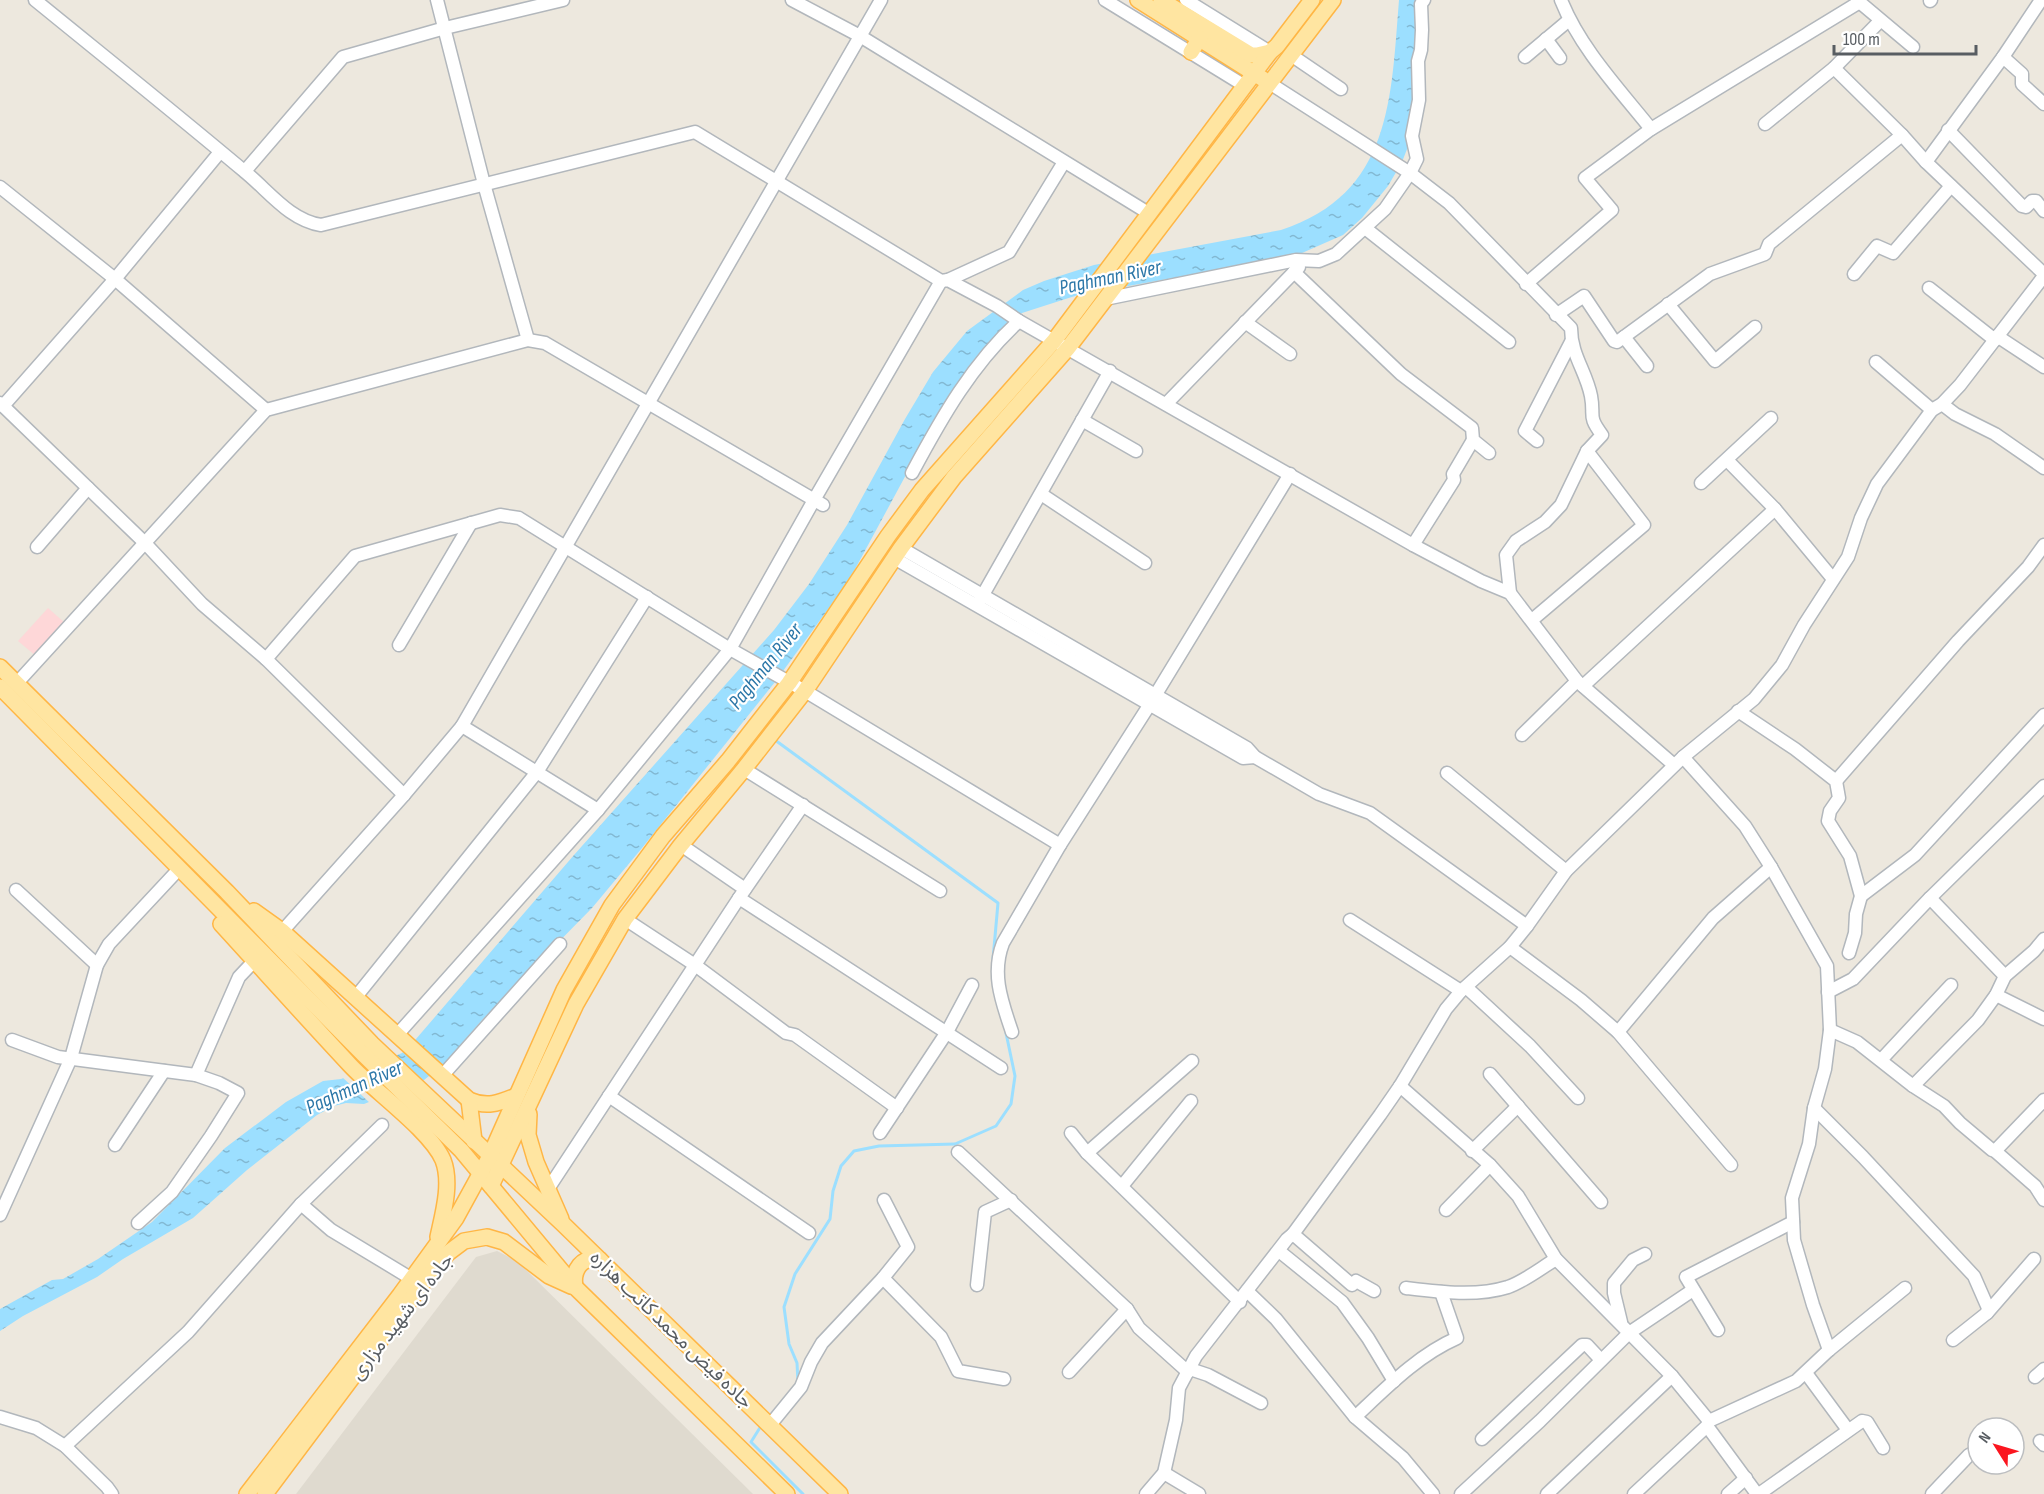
<svg xmlns="http://www.w3.org/2000/svg" width="2044" height="1494" font-family="'Sofia Sans Condensed','Noto Sans Arabic',sans-serif">
  <style>
    .education { fill: #dfdacf }
    .medical { fill: #fed7d8 }
    .water { fill: url(#water-ripples) }
    .pier { fill: #ede8de }
    .lines { fill: none; stroke-linecap: round; stroke-linejoin: round }
    .stream { stroke: #9cdfff; stroke-width: 3 }
    .minor-casing { stroke: #b2b7bc; stroke-width: 15 }
    .major-casing { stroke: #ffb645; stroke-width: 18 }
    .minor { stroke: #fff; stroke-width: 12 }
    .major { stroke: #ffe5a1; stroke-width: 15 }
    .labels { text-anchor: middle; stroke-width: 4.5; stroke-linejoin: round; paint-order: stroke }
    .street-label { font-size: 20px; fill: #585d62; stroke: #fff }
    .water-label { font-size: 21px; font-style: italic; fill: #2c77a8; stroke: #fff }
  </style>
  <defs>
    <pattern id="water-ripples" width="26" height="14" patternUnits="userSpaceOnUse" patternTransform="scale(1.5)"><rect width="26" height="14" fill="#9cdfff"/><path d="M2 4q2-2 4 0t4 0M15 11q2-2 4 0t4 0" fill="none" stroke="#82b8d2"/></pattern>
  </defs>
  <rect width="100%" height="100%" fill="#ede8de"/>
  <polygon class="education" points="497,1251 517,1261 753,1494 296,1494 476,1257"/>
  <polygon class="medical" points="48,608 65,623 36,656 18,641"/>
  <path class="water" d="M1399,0H1420L1417,95L1409,144L1402,162L1388,186L1362,218L1343,235L1302,253L1268,261L1078,295L1022,313L957,385L947,399L854,571L837,597L775,682L642,848L592,908L483,1019L443,1065L424,1080L364,1104L346,1103L334,1106L317,1115L247,1170L193,1218L123,1259L97,1277L23,1316L0,1331V1309L52,1280L63,1279L98,1259L152,1222L225,1148L286,1102L323,1081L341,1079L402,1053L416,1039L574,855L774,630L809,584L847,525L905,419L933,372L967,331L1023,290L1044,281L1094,265L1281,230C1392,194 1391,98 1399,0Z"/>
  <polygon class="pier" points="394,1053 426,1083 371,1104 342,1077"/>
  <g class="lines">
    <g class="stream">
      <polyline points="775,740 998,903 993,959"/>
      <polyline points="798,1383 797,1363 789,1344 784,1307 795,1274 830,1219 833,1191 841,1166 854,1151 879,1146 955,1144 996,1126 1011,1104 1015,1076 1006,1033"/>
      <polyline points="761,1426 751,1442 803,1494"/>
    </g>
    <g class="minor-casing">
      <g id="minor">
        <path d="M35,0C105,57 175,113 244,171C268,190 289,220 321,225L695,132L941,281L948,280L997,306L1019,321L1413,545L1481,581L1510,593L1577,681L1674,765"/>
        <polyline points="437,0 484,184 528,340"/>
        <polyline points="792,0 860,36 1150,214"/>
        <polyline points="1105,0 1245,86"/>
        <polyline points="1186,0 1270,52"/>
        <path d="M1561,0C1580,48 1619,89 1651,129"/>
        <polyline points="1857,0 1913,47"/>
        <polyline points="1930,1 1931,0"/>
        <polyline points="1546,39 1560,58"/>
        <polyline points="1291,55 1341,89"/>
        <polyline points="1525,57 1569,20"/>
        <polyline points="2003,57 2022,74 2022,84 2044,104"/>
        <polyline points="1834,68 1902,135 1926,162 2044,274"/>
        <path d="M1271,84L1410,173L1449,203L1571,328C1571,355 1586,371 1591,396C1595,417 1587,415 1602,435L1587,451L1561,505L1545,522L1516,541L1506,555L1510,593"/>
        <polyline points="1765,124 1834,68 1880,21"/>
        <polyline points="1948,130 2022,206 2026,207 2032,201 2036,201 2044,211"/>
        <polyline points="1926,162 2003,57 2041,0"/>
        <polyline points="245,171 343,57 445,28 563,0"/>
        <polyline points="0,187 115,279 266,410"/>
        <polyline points="1365,228 1509,342"/>
        <polyline points="1294,272 1401,374 1472,428 1473,440 1489,453"/>
        <polyline points="1854,274 1877,246 1893,253 1951,186"/>
        <polyline points="948,280 1009,252 1064,162"/>
        <polyline points="1526,284 1612,210 1585,178 1651,129 1858,3"/>
        <polyline points="1929,288 1995,340"/>
        <polyline points="1105,299 1296,260 1319,261 1336,254 1385,209 1410,173 1417,159 1412,136 1419,100 1418,61 1421,50 1422,30 1421,4 1424,0"/>
        <polyline points="1668,304 1715,361 1755,327"/>
        <polyline points="1556,315 1584,296 1614,341 1617,342 1710,274 1765,254 1769,244 1902,135"/>
        <polyline points="1245,322 1290,354"/>
        <polyline points="1997,336 2044,367"/>
        <polyline points="1624,337 1647,366"/>
        <polyline points="1876,362 1932,410"/>
        <polyline points="0,403 145,543 202,604 266,659 404,795"/>
        <polyline points="1166,404 1299,267"/>
        <polyline points="1942,404 1955,414 1995,434 2044,468"/>
        <polyline points="3,406 115,279 220,152"/>
        <polyline points="1082,420 1136,451"/>
        <polyline points="1537,441 1525,431 1571,342"/>
        <polyline points="1727,460 1775,509 1833,579"/>
        <path d="M912,473C942,417 972,364 1019,321"/>
        <polyline points="1701,483 1771,418"/>
        <polyline points="1041,494 1145,563"/>
        <polyline points="1413,545 1454,480 1453,474 1473,440"/>
        <polyline points="37,547 88,488"/>
        <polyline points="901,548 1247,748 1255,757 1319,794 1370,813 1527,926"/>
        <polyline points="894,558 1243,758 1255,757"/>
        <polyline points="980,600 1110,371"/>
        <polyline points="1532,620 1644,525 1587,451"/>
        <polyline points="399,645 471,523"/>
        <polyline points="266,659 355,556 500,515 519,518 730,649 805,691 1060,845"/>
        <polyline points="17,683 266,410 528,340 545,343 823,505"/>
        <polyline points="1583,686 1775,509"/>
        <polyline points="1738,711 1795,749 1836,781 1839,798 1830,811 1828,821 1850,856 1861,896 1856,914 1855,933 1849,953"/>
        <polyline points="462,726 598,810"/>
        <polyline points="1522,735 1577,681"/>
        <polyline points="1683,757 1745,826 1771,867 1827,966 1830,1030 1825,1069 1814,1108 1809,1144 1792,1198 1794,1240 1813,1305 1829,1350"/>
        <polyline points="744,769 940,891"/>
        <polyline points="1447,773 1566,871"/>
        <polyline points="1836,781 1958,641 2028,567 2044,545"/>
        <polyline points="681,845 745,889"/>
        <polyline points="16,890 97,965"/>
        <polyline points="1861,896 1915,855 2044,715"/>
        <polyline points="739,898 1001,1068"/>
        <polyline points="1930,898 2005,976"/>
        <polyline points="625,919 695,965 786,1033 795,1035 897,1108"/>
        <polyline points="1350,920 1461,991"/>
        <polyline points="278,936 404,795 462,726 881,0"/>
        <polyline points="1510,947 1581,1000 1618,1032 1731,1165"/>
        <polyline points="1466,987 1530,1046 1578,1098"/>
        <polyline points="1828,992 1853,979 1930,898 2044,786"/>
        <polyline points="1996,995 2044,1019"/>
        <polyline points="355,998 537,772 647,597"/>
        <polyline points="1830,1030 1857,1042 1913,1086 1944,1106 1960,1123 1992,1150 1995,1151 2035,1186 2044,1200"/>
        <path d="M1012,1032C1002,1002 991,974 1003,943L1060,845L1150,704L1290,474"/>
        <polyline points="1618,1032 1713,918 1771,867"/>
        <polyline points="397,1035 598,810 730,649 814,500 941,281"/>
        <polyline points="12,1040 58,1057 196,1075 219,1083 238,1093 211,1136 172,1192 138,1223"/>
        <polyline points="1881,1060 1951,985"/>
        <polyline points="1490,1074 1601,1202"/>
        <polyline points="196,1075 239,977 255,960"/>
        <polyline points="442,1076 560,944"/>
        <polyline points="1400,1086 1490,1165 1518,1196 1556,1259 1672,1376 1709,1421 1707,1426 1757,1494"/>
        <polyline points="1913,1086 1978,1020 1996,995 2005,976 2034,951 2044,939"/>
        <polyline points="609,1096 809,1233"/>
        <polyline points="1814,1108 1863,1157 1974,1276 1988,1308 1987,1313"/>
        <polyline points="880,1133 947,1032 972,985"/>
        <polyline points="1071,1133 1087,1153 1240,1302"/>
        <polyline points="115,1145 164,1071"/>
        <polyline points="1472,1151 1518,1106"/>
        <polyline points="1995,1151 2044,1100"/>
        <polyline points="958,1152 1127,1309 1139,1328 1188,1372"/>
        <polyline points="1087,1153 1192,1061"/>
        <polyline points="1122,1186 1191,1101"/>
        <polyline points="548,1189 739,898 803,805"/>
        <polyline points="301,1204 331,1230 412,1279"/>
        <polyline points="1446,1210 1490,1165"/>
        <polyline points="0,1215 71,1058 97,965 109,944 179,869"/>
        <polyline points="1293,1234 1352,1285 1356,1281 1374,1291"/>
        <polyline points="1279,1251 1342,1302 1368,1338 1394,1381"/>
        <polyline points="883,1278 941,1337 958,1371 1004,1379"/>
        <polyline points="977,1285 985,1212 1011,1200"/>
        <path d="M1406,1288C1439,1292 1476,1297 1508,1287C1525,1281 1541,1268 1556,1259"/>
        <polyline points="1247,1291 1276,1319 1355,1417 1403,1458 1433,1494"/>
        <polyline points="1621,1322 1614,1293 1614,1283 1633,1260 1645,1254"/>
        <polyline points="1718,1330 1686,1277 1793,1222"/>
        <polyline points="1953,1340 1987,1313 2034,1259"/>
        <polyline points="1190,1369 1208,1375 1261,1403"/>
        <polyline points="1069,1372 1127,1309"/>
        <polyline points="1806,1373 1848,1430"/>
        <polyline points="2035,1377 2044,1369"/>
        <polyline points="0,1417 36,1428 65,1446 107,1487 112,1494"/>
        <path d="M1355,1417C1386,1388 1418,1355 1457,1338L1441,1292"/>
        <polyline points="1709,1421 1796,1381 1829,1350 1905,1288"/>
        <polyline points="770,1425 801,1387 811,1362 822,1343 883,1278 908,1247 884,1200"/>
        <polyline points="1482,1439 1582,1345 1587,1345 1601,1360"/>
        <polyline points="2040,1441 2044,1445"/>
        <polyline points="65,1446 188,1332 301,1204 382,1125"/>
        <polyline points="1164,1473 1199,1494"/>
        <polyline points="1146,1494 1164,1473 1176,1420 1179,1388 1196,1356 1287,1239 1293,1234 1380,1115 1400,1086 1446,1009 1461,991 1510,947 1527,926 1566,871 1683,757 1754,699 1782,665 1804,625 1848,557 1861,518 1877,484 1932,410 1942,404 1960,385 2044,276"/>
        <polyline points="1461,1494 1540,1421 1629,1333 1693,1290"/>
        <polyline points="1547,1494 1672,1376"/>
        <polyline points="1634,1494 1707,1426"/>
        <polyline points="1728,1494 1746,1478"/>
        <polyline points="1759,1494 1862,1421 1867,1422 1883,1448"/>
        <polyline points="1932,1494 1969,1455 1978,1450"/>
      </g>
    </g>
    <g class="major-casing">
      <g id="major">
        <polyline points="1138,0 1263,79"/>
        <polyline points="1161,0 1251,55 1257,55 1270,52 1277,46 1312,0"/>
        <polyline points="1191,52 1200,38"/>
        <polyline points="0,667 227,892 372,1044 563,1224 840,1494"/>
        <polyline points="0,687 363,1054 461,1150 575,1287 787,1494"/>
        <path d="M254,911L282,931L469,1100C487,1108 499,1103 516,1096"/>
        <path d="M221,924C264,971 307,1019 350,1065C374,1091 430,1130 443,1160C452,1183 443,1214 438,1237"/>
        <polyline points="469,1100 474,1141"/>
        <polyline points="529,1114 528,1135 536,1162 561,1219"/>
        <polyline points="491,1186 576,1004 625,919 681,845 744,769 805,691 901,548 954,477 1068,348 1333,0"/>
        <path d="M575,1287C572,1270 582,1255 600,1260"/>
        <polyline points="247,1494 400,1295 456,1218 490,1156 564,990 612,905 663,836 728,761 789,683 888,536 922,490 1054,341 1270,52"/>
        <polyline points="265,1494 426,1279 448,1253 464,1241 487,1237 504,1242 549,1276 571,1286"/>
      </g>
    </g>
    <use href="#minor" class="minor"/>
    <use href="#major" class="major"/>
  </g>
  <g class="labels">
    <g class="street-label">
      <text transform="translate(401 1316) rotate(-52)" y="7">جاده ای شهید مزاری</text>
      <text transform="translate(672 1329) rotate(44)" y="7">جاده فیض محمد کاتب هزاره</text>
    </g>
    <g class="water-label">
      <text transform="translate(1110 277) rotate(-12)" y="7">Paghman River</text>
      <text transform="translate(765 666) rotate(-51)" y="7">Paghman River</text>
      <text transform="translate(354 1087) rotate(-24)" y="7">Paghman River</text>
    </g>
  </g>
  <g transform="translate(1996 1446) rotate(307)"><circle r="28" fill="#ffffff" stroke="#bcbec0" stroke-width="1.5"/>
  <path d="M0-4.5L10 22L0 15L-10 22Z" fill="#fb161f"/>
  <text y="-9" font-size="16" font-weight="bold" text-anchor="middle" fill="#585d62">N</text>
  </g>
  <path d="M1834 45v9h142v-9" fill="none" stroke="#585d62" stroke-width="3"/>
  <text x="1843" y="45" font-size="18" fill="#585d62" stroke="#ffffff" stroke-width="4.5" paint-order="stroke">100 m</text>
</svg>
